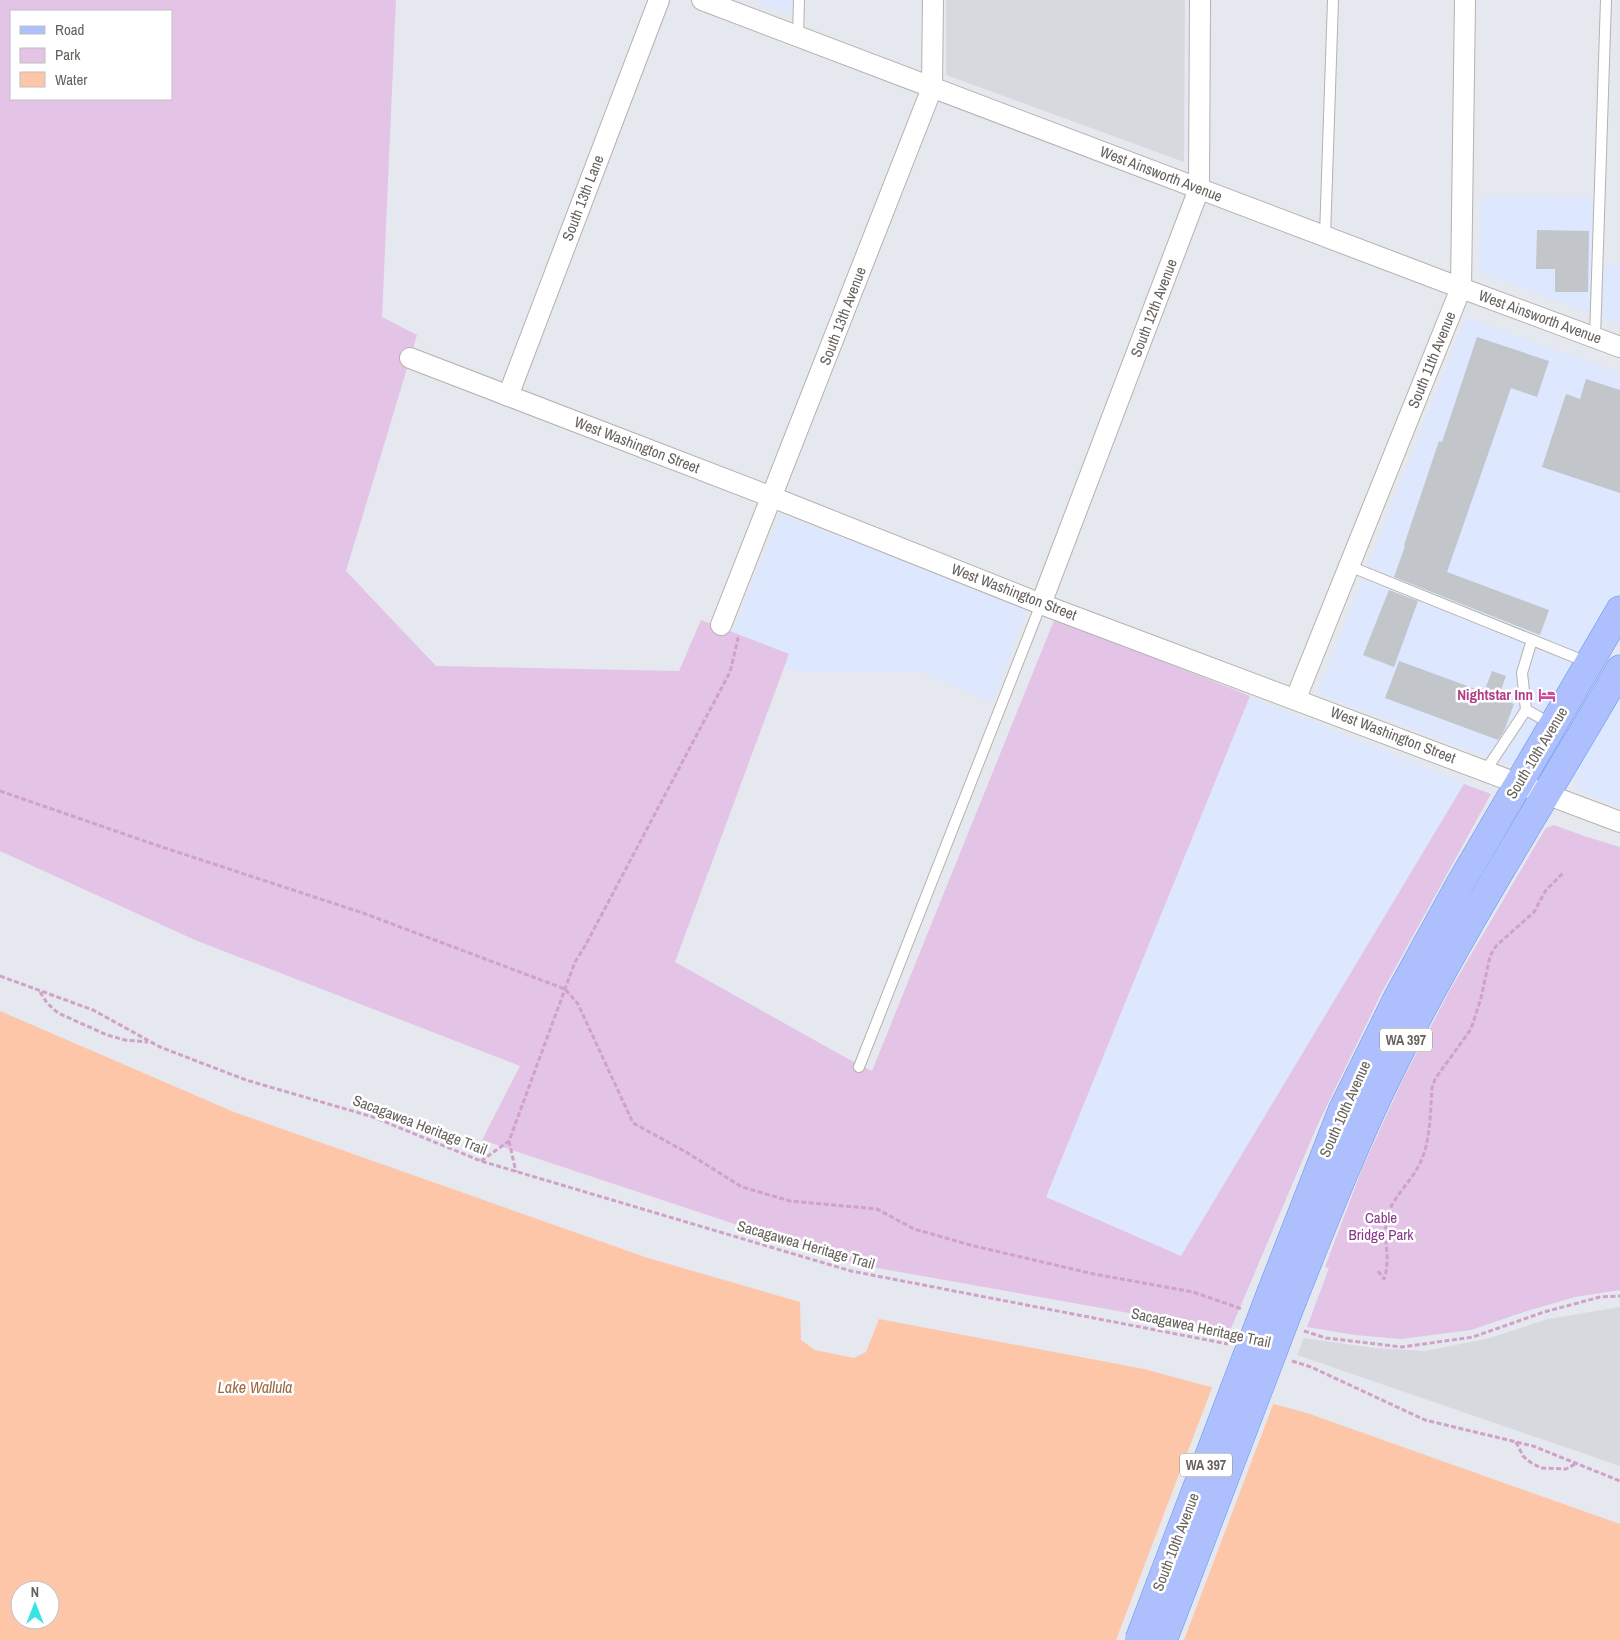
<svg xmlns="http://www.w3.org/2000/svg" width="1620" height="1640" font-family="'Archivo Narrow',sans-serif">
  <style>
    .commercial { fill: #dde7fd }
    .industrial { fill: #d8d9de }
    .green { fill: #e3c3e6; fill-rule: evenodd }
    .water { fill: #fdc6a8; fill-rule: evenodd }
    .pier { fill: #e6e8ef }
    .building { fill: #c2c5ca }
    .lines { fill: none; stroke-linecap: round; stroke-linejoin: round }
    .service-casing { stroke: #b5b2ae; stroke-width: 12 }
    .minor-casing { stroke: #b5b2ae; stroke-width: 22 }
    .primary-casing { stroke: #6093ee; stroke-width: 29 }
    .path { stroke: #d0a2c7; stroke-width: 3; stroke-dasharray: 5 2.5; stroke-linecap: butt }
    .service { stroke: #fff; stroke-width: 10 }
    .minor { stroke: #fff; stroke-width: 20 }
    .primary { stroke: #adc0fd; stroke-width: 28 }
    .primary-bridge-casing { stroke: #6093ee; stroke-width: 29; stroke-linecap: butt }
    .primary-bridge { stroke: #adc0fd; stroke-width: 28 }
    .labels { text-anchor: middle; stroke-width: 5; stroke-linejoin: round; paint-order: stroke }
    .shield { fill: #fff; stroke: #94908e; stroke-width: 1 }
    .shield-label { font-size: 14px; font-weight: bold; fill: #66615d }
    .street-label { font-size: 15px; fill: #66615d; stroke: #fff }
    .hotel-label { font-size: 15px; font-weight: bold; fill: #b23c85; stroke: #fff; text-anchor: end }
    .park-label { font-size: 15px; fill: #863989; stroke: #fff }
    .water-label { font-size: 16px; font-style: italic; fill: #9e673f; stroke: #fff }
  </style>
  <rect width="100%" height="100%" fill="#e6e8ef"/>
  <g class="commercial">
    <polygon points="752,0 792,0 791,15"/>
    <polygon points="1481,197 1598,198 1595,265 1620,265 1620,324 1479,272"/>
    <polygon points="1466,318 1620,373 1620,588 1614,602 1515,766 1317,694"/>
    <polygon points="781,514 1027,608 993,702 921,672 801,672 784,667 789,654 732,632"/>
    <polygon points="1620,692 1620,807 1580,791 1573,774"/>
    <polygon points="1250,696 1464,784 1181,1256 1046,1197"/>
  </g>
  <g class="industrial">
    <polygon points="946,0 1185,0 1184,162 946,75"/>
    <polygon points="1620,1307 1620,1466 1297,1355 1304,1338 1374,1348 1425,1351 1490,1338 1548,1319"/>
  </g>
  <g class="green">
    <path d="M0,0H396L382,317L417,335L346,571L436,666L679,671L701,620L789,654L675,962L850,1060L872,1071L1055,618L1250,696L1046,1197L1181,1256L1464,784L1491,794L1382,992L1317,1126L1230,1331L855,1264L482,1140L520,1066L195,940L0,851ZM11,11H171V99H11Z"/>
    <polygon points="1554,825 1587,837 1620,847 1620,1290 1575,1297 1527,1311 1471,1330 1401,1339 1355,1335 1307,1327 1329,1268 1325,1267 1362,1169 1404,1077 1450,990 1544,831 1546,828"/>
  </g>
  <path class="water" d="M0,1011L234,1112L648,1258L800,1302L801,1340L815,1350L854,1358L866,1352L879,1319L1144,1369L1307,1413L1620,1524V1640H0ZM20,1590H50V1620H20Z"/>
  <polygon class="pier" points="1213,1385 1274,1402 1184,1640 1116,1640"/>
  <g class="building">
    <polygon points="1537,230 1589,231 1588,292 1555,292 1555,269 1536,269"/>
    <polygon points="1477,337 1549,361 1537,397 1511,388 1447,572 1549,610 1540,635 1394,577 1405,546 1404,545 1439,441 1442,442"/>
    <polygon points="1586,379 1620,390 1620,493 1542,467 1566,394 1580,399"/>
    <polygon points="1389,590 1418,601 1394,667 1363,655"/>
    <polygon points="1399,661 1484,692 1492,671 1506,676 1498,698 1514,704 1504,731 1498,740 1385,698"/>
  </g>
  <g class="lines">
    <g class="service-casing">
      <g id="service">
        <polyline points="798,36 799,0"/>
        <polyline points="1325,236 1333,0"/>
        <polyline points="1595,338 1606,0"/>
        <polyline points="1349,566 1589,663"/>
        <polyline points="1532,640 1522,673 1526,710 1552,724"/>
        <polyline points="1486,770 1526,710"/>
        <polyline points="859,1067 1041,604"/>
      </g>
    </g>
    <g class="minor-casing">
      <g id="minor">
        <polyline points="702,0 1461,288 1620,347"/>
        <polyline points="410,358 772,497 1041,604 1620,822"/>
        <polyline points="508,396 659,0"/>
        <polyline points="1041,604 1199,189 1200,0"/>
        <polyline points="721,625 932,88 933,0"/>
        <polyline points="1296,698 1461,288 1465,0"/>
      </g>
    </g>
    <g class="primary-casing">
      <g id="primary">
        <polyline points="1272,1290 1342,1111 1398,997 1460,884 1620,610"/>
        <path d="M1293,1299C1324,1222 1354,1144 1391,1069C1459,932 1543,802 1620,669"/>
      </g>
    </g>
    <g class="path">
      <polyline points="0,791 156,845 363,913 565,989 578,1004 633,1123 686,1152 742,1187 790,1201 877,1209 914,1229 974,1246 1094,1274 1193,1292 1242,1309"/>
      <polyline points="0,976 93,1010 160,1047 246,1080 373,1117 481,1161 851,1271 1228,1344"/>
      <polyline points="40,992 47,1003 58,1013 107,1035 125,1040 148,1042"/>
      <polyline points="509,1141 516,1172"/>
      <polyline points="481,1161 509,1141 575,962 585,946 730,672 738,639 735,636"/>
      <path d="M1378,1271L1384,1279C1392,1257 1381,1235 1388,1214C1395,1194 1413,1180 1421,1161C1431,1139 1430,1112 1432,1088L1435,1079L1471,1029L1481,998L1490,956L1496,946L1534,912L1546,890L1564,872"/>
      <polyline points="1304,1331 1326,1338 1402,1347 1473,1337 1544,1312 1600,1297 1620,1296"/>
      <polyline points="1292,1361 1311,1367 1425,1420 1533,1446 1620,1481"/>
      <polyline points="1516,1442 1523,1456 1530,1462 1541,1468 1566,1469 1577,1463"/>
    </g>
    <use href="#service" class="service"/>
    <use href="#minor" class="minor"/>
    <use href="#primary" class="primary"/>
    <g class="primary-bridge-casing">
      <g id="primary-bridge">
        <polyline points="1139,1640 1272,1290"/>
        <polyline points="1163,1640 1293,1299"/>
      </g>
    </g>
    <use href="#primary-bridge" class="primary-bridge"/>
  </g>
  <defs>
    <g id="hotel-bare" transform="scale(1.35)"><path d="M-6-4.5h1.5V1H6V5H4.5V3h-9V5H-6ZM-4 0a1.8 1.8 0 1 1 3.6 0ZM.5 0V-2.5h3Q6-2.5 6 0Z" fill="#d1479c" stroke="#fff" stroke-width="2.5" paint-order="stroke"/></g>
  </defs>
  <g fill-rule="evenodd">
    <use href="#hotel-bare" x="1547" y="695"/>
  </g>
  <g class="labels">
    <g class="shield">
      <rect x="1380" y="1028.5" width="52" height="23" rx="4"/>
      <rect x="1180" y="1453.5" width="52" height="23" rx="4"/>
    </g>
    <g class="shield-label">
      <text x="1406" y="1045">WA 397</text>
      <text x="1206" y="1470">WA 397</text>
    </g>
    <g class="street-label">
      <text transform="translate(1161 174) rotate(21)" y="5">West Ainsworth Avenue</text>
      <text transform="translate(583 198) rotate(-69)" y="5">South 13th Lane</text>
      <text transform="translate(1154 308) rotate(-69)" y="5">South 12th Avenue</text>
      <text transform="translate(843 316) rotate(-69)" y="5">South 13th Avenue</text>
      <text transform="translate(1540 317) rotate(20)" y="5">West Ainsworth Avenue</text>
      <text transform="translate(1432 360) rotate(-68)" y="5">South 11th Avenue</text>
      <text transform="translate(637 445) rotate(21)" y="5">West Washington Street</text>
      <text transform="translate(1014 592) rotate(21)" y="5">West Washington Street</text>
      <text transform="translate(1393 735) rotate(21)" y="5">West Washington Street</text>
      <text transform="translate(1537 753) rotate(-59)" y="5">South 10th Avenue</text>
      <text transform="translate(1345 1109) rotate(-66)" y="5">South 10th Avenue</text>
      <text transform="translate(420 1125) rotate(21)" y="5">Sacagawea Heritage Trail</text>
      <text transform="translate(806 1245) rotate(16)" y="5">Sacagawea Heritage Trail</text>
      <text transform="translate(1201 1328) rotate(12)" y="5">Sacagawea Heritage Trail</text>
      <text transform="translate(1176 1542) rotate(-69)" y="5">South 10th Avenue</text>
    </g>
    <g class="hotel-label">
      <text x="1533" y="700">Nightstar Inn</text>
    </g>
    <g class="park-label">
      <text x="1381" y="1223">Cable<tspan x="1381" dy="17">Bridge Park</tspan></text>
    </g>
    <g class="water-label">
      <text x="255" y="1393">Lake Wallula</text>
    </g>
  </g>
  <rect x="10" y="10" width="162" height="90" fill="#ffffff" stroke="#c2c0be"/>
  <rect x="20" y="26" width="25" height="8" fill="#adc0fd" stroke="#c2c0be"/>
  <text x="55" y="35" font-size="15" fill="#66615d">Road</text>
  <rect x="20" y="48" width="25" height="15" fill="#e3c3e6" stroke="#c2c0be"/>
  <text x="55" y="60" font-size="15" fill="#66615d">Park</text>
  <rect x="20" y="72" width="25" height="15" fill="#fdc6a8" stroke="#c2c0be"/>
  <text x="55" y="85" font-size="15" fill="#66615d">Water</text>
  <g transform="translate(35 1605)"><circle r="24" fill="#ffffff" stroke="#c2c0be"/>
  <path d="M0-4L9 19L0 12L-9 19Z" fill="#36e5e4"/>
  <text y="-8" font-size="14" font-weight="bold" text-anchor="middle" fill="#66615d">N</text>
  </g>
</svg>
